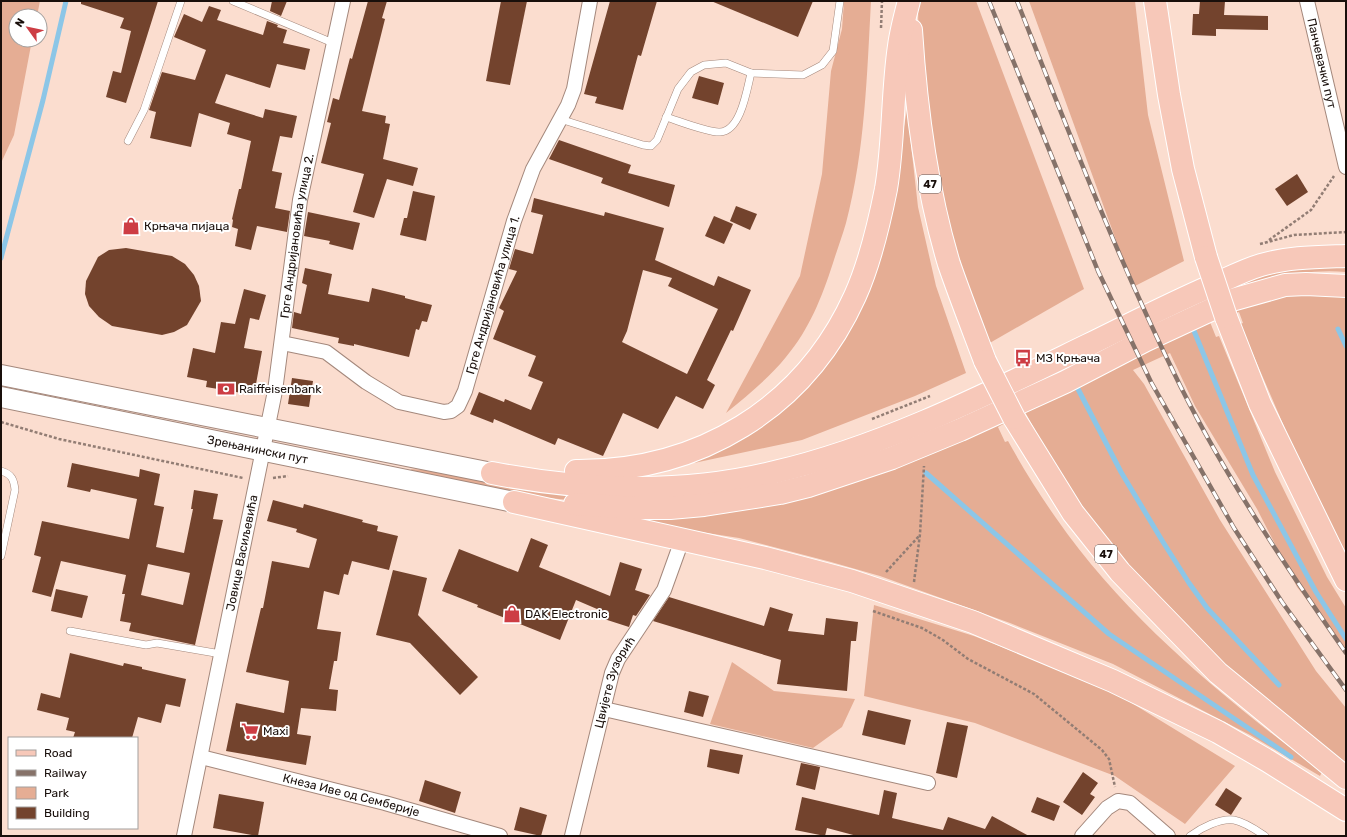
<svg xmlns="http://www.w3.org/2000/svg" width="1347" height="837" font-family="Rubik,sans-serif">
  <style>
    .green { fill: #e5ad94 }
    .lines { fill: none; stroke-linecap: round; stroke-linejoin: round }
    .stream { stroke: #8cc6e7; stroke-width: 5 }
    .building { fill: #73432d; fill-rule: evenodd }
    .lane-casing { stroke: #a4887c; stroke-width: 8 }
    .street-casing { stroke: #a4887c; stroke-width: 16 }
    .secondary-casing { stroke: #a4887c; stroke-width: 22 }
    .primary-casing { stroke: #fff; stroke-width: 24 }
    .path { stroke: #927d74; stroke-width: 2.5; stroke-dasharray: 3 2; stroke-linecap: butt }
    .lane { stroke: #fff; stroke-width: 7 }
    .street { stroke: #fff; stroke-width: 14 }
    .secondary { stroke: #fff; stroke-width: 20 }
    .primary { stroke: #f7c8b9; stroke-width: 22 }
    .rail-casing { stroke: #867269; stroke-width: 4.5 }
    .rail { stroke: #fff; stroke-width: 3; stroke-dasharray: 9; stroke-linecap: butt }
    .primary-bridge-casing { stroke: #fff; stroke-width: 24; stroke-linecap: butt }
    .primary-bridge { stroke: #f7c8b9; stroke-width: 22 }
    .labels { text-anchor: middle; stroke-width: 4; stroke-linejoin: round; paint-order: stroke }
    .shield { fill: #fff; stroke: #5e5754; stroke-width: 1 }
    .shield-label { font-size: 11px; font-weight: bold; fill: #190f0b }
    .street-label { font-size: 12px; fill: #190f0b; stroke: #fff }
    .poi-label { font-size: 12px; fill: #190f0b; stroke: #fff; text-anchor: start }
  </style>
  <rect width="100%" height="100%" fill="#fbddcf"/>
  <g class="green">
    <polygon points="1,1 40,1 37,16 16,16 16,40 32,40 14,135 1,163"/>
    <path d="M844,1H871C867,75 865,151 846,223C842,237 837,250 833,263C822,297 809,330 786,357C769,378 748,395 726,413L800,276L822,174L831,71L842,29Z"/>
    <polygon points="918,1 976,1 1084,289 988,344 950,267 919,86"/>
    <polygon points="1029,1 1135,1 1148,115 1184,261 1133,287"/>
    <polygon points="907,109 918,207 936,286 966,373 915,396 802,440 694,463 769,420 831,354 895,180"/>
    <path d="M1333,265L1346,266V272C1273,266 1211,301 1148,332C1098,356 1048,381 998,404C925,439 848,472 768,488C698,503 621,507 549,498C506,492 462,482 419,474L410,469L425,470L516,487L583,496L616,497L669,495L724,489L800,475L891,446L956,415L1020,388L1236,284C1268,274 1300,266 1333,265Z"/>
    <path d="M1288,294H1346V555L1298,459L1240,324L1243,323L1239,312L1210,322L1216,337L1219,336L1275,472L1327,577L1346,608V650L1297,587L1257,509L1195,406L1170,353L1133,370L1144,384L1220,520L1316,671L1346,708V767L1235,679L1168,612L1095,526L1059,473L1025,412L998,427L1005,442L1008,441C1023,468 1039,494 1056,518C1127,620 1224,698 1322,772L1320,776L1250,735L1113,664L1010,623L880,576L831,562L739,538L649,524V517L702,514L1208,318Z"/>
    <polygon points="874,605 974,636 1112,691 1235,766 1185,824 1115,776 975,723 864,696"/>
    <polygon points="732,662 774,691 855,699 842,727 813,748 710,724"/>
  </g>
  <g class="lines">
    <g class="stream">
      <polyline points="1,258 43,100 66,1"/>
      <polyline points="1192,326 1253,475 1316,592 1346,639"/>
      <polyline points="1338,329 1346,346"/>
      <polyline points="1078,389 1121,472 1163,542 1189,583 1207,608 1279,685"/>
      <polyline points="926,473 1109,634 1291,757"/>
    </g>
  </g>
  <g class="building">
    <polygon points="81,1 158,1 126,103 106,97 113,71 121,73 131,31 120,28 124,18 81,4"/>
    <polygon points="272,1 287,1 281,16 270,11"/>
    <polygon points="368,1 387,1 382,18 385,19 362,111 386,116 385,123 390,124 383,159 418,168 413,186 387,179 374,218 353,212 364,174 321,163 331,123 327,122 333,98 339,100 350,58 352,59"/>
    <polygon points="501,1 527,1 510,85 486,81"/>
    <polygon points="610,1 657,1 641,56 638,55 623,110 595,103 597,97 584,94"/>
    <polygon points="711,1 813,1 798,37"/>
    <polygon points="1200,1 1225,1 1224,15 1268,16 1268,30 1216,29 1216,36 1192,35 1193,14 1199,14"/>
    <polygon points="209,6 221,10 217,20 263,35 267,21 278,25 277,27 287,30 283,43 310,49 305,70 277,64 270,88 226,74 215,103 263,118 265,109 297,116 292,138 280,136 272,171 282,173 275,208 290,211 287,232 257,226 251,250 235,246 238,229 232,227 233,220 232,219 239,189 241,189 251,141 227,134 230,123 199,113 191,147 150,138 156,112 149,110 162,72 195,80 206,50 174,37 184,14 202,22"/>
    <polygon points="699,76 724,83 718,105 692,98"/>
    <polygon points="559,140 631,165 628,173 675,185 669,207 601,183 603,178 549,159"/>
    <polygon points="1297,174 1308,192 1287,206 1275,189"/>
    <polygon points="413,191 435,196 426,241 400,235 404,218 407,218"/>
    <path d="M534,198L604,216L605,212L664,228L655,260L714,286L718,276L751,290L733,331L731,330L707,380L715,385L703,409L676,396L658,429L623,413L603,456L558,438L555,445L494,419L493,423L470,414L479,392L504,402L505,399L531,410L543,382L528,376L536,356L493,339L504,311L499,308L517,271L509,269L515,249L533,254L543,215L531,212ZM643,270L672,278L668,286L718,309L687,374L622,342L627,331Z"/>
    <polygon points="736,206 757,214 750,230 730,221"/>
    <polygon points="308,212 360,223 353,250 329,244 330,241 304,236"/>
    <polygon points="714,216 733,224 724,244 705,236"/>
    <polygon points="126,248 172,256 185,264 194,275 199,286 201,301 187,325 174,332 162,335 112,326 99,317 89,306 85,294 86,281 98,257 109,250"/>
    <polygon points="305,268 332,274 328,294 369,302 372,288 405,296 405,298 432,305 427,322 422,321 419,330 416,329 409,357 354,344 354,346 338,343 339,338 292,328 294,312 301,314 307,285 302,283"/>
    <polygon points="244,289 266,295 259,320 250,318 244,348 262,351 254,395 206,387 207,381 187,377 193,348 215,353 221,322 235,324"/>
    <polygon points="292,378 313,381 309,407 288,404"/>
    <path d="M72,463L139,477L140,469L160,474L154,505L164,507L156,547L184,553L193,509H191L194,490L218,494L213,519L223,520L195,645L129,631L131,623L120,621L125,594H122L126,575L61,561L51,597L32,592L41,557L34,555L42,521L129,539L137,499L91,489L90,492L67,487ZM148,564L190,573L183,605L141,595Z"/>
    <polygon points="273,500 303,508 304,504 363,520 362,522 378,526 377,531 398,536 389,570 352,561 348,575 344,574 339,595 324,591 317,629 341,632 337,661 334,661 329,689 338,690 336,711 301,708 297,734 311,736 306,765 226,751 236,703 284,713 289,681 246,672 261,608 263,608 272,561 309,568 317,539 296,532 297,529 267,521"/>
    <polygon points="531,538 548,545 539,567 610,596 620,562 642,569 635,590 650,595 636,616 633,615 629,627 601,618 604,612 576,600 560,640 477,607 478,605 442,591 459,549 518,572"/>
    <polygon points="393,570 427,578 418,615 478,677 460,695 410,643 376,635"/>
    <polygon points="56,589 88,596 82,618 51,611"/>
    <polygon points="669,597 764,626 770,607 793,614 788,631 824,635 826,618 858,622 856,641 851,641 847,691 777,684 781,660 653,621"/>
    <polygon points="70,653 123,666 124,663 142,667 142,669 186,679 180,707 166,704 161,723 138,717 132,738 73,738 75,732 66,730 69,718 37,710 41,693 60,698"/>
    <polygon points="689,691 709,696 703,717 684,712"/>
    <polygon points="868,710 911,720 905,745 862,735"/>
    <polygon points="947,722 968,726 957,778 936,773"/>
    <polygon points="710,749 743,755 739,774 707,767"/>
    <polygon points="801,763 820,767 815,790 796,785"/>
    <polygon points="1083,772 1098,783 1090,794 1095,797 1082,815 1063,802"/>
    <polygon points="425,780 461,792 455,813 419,801"/>
    <polygon points="1226,788 1242,798 1231,815 1215,805"/>
    <polygon points="884,790 897,793 892,818 943,830 948,817 985,829 992,816 1029,836 857,836 827,828 825,836 795,830 802,797 879,815"/>
    <polygon points="219,794 264,802 258,836 213,828"/>
    <polygon points="1037,797 1060,806 1054,821 1031,812"/>
    <polygon points="520,807 547,815 541,836 514,830"/>
  </g>
  <g class="lines">
    <g class="lane-casing">
      <g id="lane">
        <polyline points="233,1 333,43"/>
        <path d="M666,117C679,121 709,133 720,132C741,131 747,89 751,73"/>
        <polyline points="560,119 643,145 651,146 657,140 678,89 691,72 704,65 726,63 751,73 803,75 822,65 833,51 840,1"/>
        <polyline points="128,141 144,110 181,1"/>
        <path d="M1,471C12,474 14,480 15,490L1,556"/>
        <polyline points="70,631 146,645 157,643 221,654"/>
        <path d="M1190,836C1201,828 1220,818 1234,820C1245,822 1256,830 1265,836"/>
      </g>
    </g>
    <g class="street-casing">
      <g id="street">
        <path id="s1" d="M1307,1L1346,167"/>
        <path id="s2" d="M282,343L326,352L366,382L399,402L444,412L451,411L458,406L465,391L514,221L533,169L568,105L574,89L590,1"/>
        <polyline points="604,709 928,783"/>
        <path id="s3" d="M201,757L385,803L500,836"/>
        <path id="s4" d="M184,836L275,391L300,200L343,1"/>
        <path id="s5" d="M572,836L612,673L618,659L664,590L682,540"/>
        <polyline points="1082,836 1107,808 1118,801 1130,803 1168,836"/>
      </g>
    </g>
    <g class="secondary-casing">
      <g id="secondary">
        <polyline points="1,375 492,473"/>
        <path id="s6" d="M1,397L514,502"/>
      </g>
    </g>
    <g class="primary-casing">
      <g id="primary">
        <polyline points="1155,1 1169,95 1183,169 1206,257"/>
        <path d="M911,30C916,109 926,188 949,264C960,296 973,329 985,361"/>
        <polyline points="1226,317 1260,404 1346,580"/>
        <polyline points="1014,418 1073,513 1120,572 1218,673 1346,778"/>
        <path d="M576,471C698,472 804,409 855,296C870,263 879,224 886,189C894,142 892,93 899,46C901,31 905,16 909,1"/>
        <path d="M492,473C585,491 683,495 775,472C883,447 989,393 1088,345C1129,325 1169,304 1211,286C1227,279 1244,270 1261,265C1288,257 1318,257 1346,256"/>
        <polyline points="514,502 765,558 852,581 973,622 1113,681 1218,732 1268,761 1346,810"/>
        <polyline points="575,504 638,508 670,508 704,505 780,493 808,486 892,458 960,430 1065,382 1146,340 1232,300 1285,285 1306,284 1346,286"/>
      </g>
    </g>
    <g class="path">
      <polyline points="881,28 882,1"/>
      <polyline points="1269,240 1311,210 1334,176"/>
      <polyline points="1260,244 1294,235 1346,232"/>
      <polyline points="872,419 930,396"/>
      <polyline points="1,422 59,439 243,478"/>
      <polyline points="273,478 288,476"/>
      <polyline points="886,572 920,535"/>
      <polyline points="914,582 920,534 924,466"/>
      <polyline points="873,611 922,628 943,640 968,659 1034,694 1102,750 1109,759 1115,787"/>
    </g>
    <use href="#lane" class="lane"/>
    <use href="#street" class="street"/>
    <use href="#secondary" class="secondary"/>
    <use href="#primary" class="primary"/>
    <g class="rail-casing">
      <g id="rail">
        <polyline points="989,1 1098,271 1151,382 1234,528 1282,602 1346,690"/>
        <path d="M1017,1C1066,125 1114,250 1173,371C1221,471 1283,562 1346,653"/>
      </g>
    </g>
    <use href="#rail" class="rail"/>
    <g class="primary-bridge-casing">
      <g id="primary-bridge">
        <polyline points="1206,257 1226,317"/>
        <polyline points="985,361 1014,418"/>
      </g>
    </g>
    <use href="#primary-bridge" class="primary-bridge"/>
  </g>
  <defs>
    <g id="shop-bare" transform="scale(1.38)"><path d="M-5-2.5h2.3a2.7 3.5 0 0 1 5.4 0H5L5.5 6h-11ZM-1.5-2.5h3a1.5 2.3 0 0 0-3 0Z" fill="#cd3d44" stroke="#fff" stroke-width="2.5" paint-order="stroke"/></g>
    <g id="bus-bare" transform="scale(1.38)"><path d="M-5-6H5V4H4V6H2V4H-2V6H-4V4H-5ZM-3.5-4V0h7V-4ZM-3.5 1.2v1.5H-2V1.2ZM2 1.2v1.5H3.5V1.2Z" fill="#cd3d44" stroke="#fff" stroke-width="2.5" paint-order="stroke"/></g>
    <g id="bank-bare" transform="scale(1.38)"><path d="M-6-4H6V4H-6ZM0-2.3a2.3 2.3 0 1 0 0 4.6a2.3 2.3 0 1 0 0-4.6Z" fill="#cd3d44" stroke="#fff" stroke-width="2.5" paint-order="stroke"/></g>
    <g id="supermarket-bare" transform="scale(1.38)"><path d="M-6-5.5h2.5l.6 2H6L4.5 2H-2.5L-4.4-4H-6ZM-1.5 3.2a1.3 1.3 0 1 0 .1 0ZM3 3.2a1.3 1.3 0 1 0 .1 0Z" fill="#cd3d44" stroke="#fff" stroke-width="2.5" paint-order="stroke"/></g>
  </defs>
  <g fill-rule="evenodd">
    <use href="#shop-bare" x="131" y="226"/>
    <use href="#bus-bare" x="1023" y="358"/>
    <use href="#bank-bare" x="226" y="389"/>
    <use href="#shop-bare" x="512" y="614"/>
    <use href="#supermarket-bare" x="250" y="731"/>
  </g>
  <g class="labels">
    <g class="shield">
      <rect x="919" y="175" width="22" height="18" rx="3"/>
      <rect x="1095" y="545" width="22" height="18" rx="3"/>
    </g>
    <g class="shield-label">
      <text x="930" y="188">47</text>
      <text x="1106" y="558">47</text>
    </g>
    <g class="street-label">
      <text dy="4" stroke="none"><textPath href="#s1" startOffset="64">Панчевачки пут</textPath></text>
      <text dy="4" stroke="none"><textPath href="#s4" startOffset="611">Грге Андријановића улица 2.</textPath></text>
      <text dy="4" stroke="none"><textPath href="#s2" startOffset="312">Грге Андријановића улица 1.</textPath></text>
      <text dy="4" stroke="none"><textPath href="#s6" startOffset="262">Зрењанински пут</textPath></text>
      <text dy="4" stroke="none"><textPath href="#s4" startOffset="289">Јовице Васиљевића</textPath></text>
      <text dy="4" stroke="none"><textPath href="#s5" startOffset="160">Цвијете Зузорић</textPath></text>
      <text dy="4" stroke="none"><textPath href="#s3" startOffset="155">Кнеза Иве од Семберије</textPath></text>
    </g>
    <g class="poi-label">
      <text x="144" y="230">Крњача пијаца</text>
      <text x="1036" y="362">МЗ Крњача</text>
      <text x="239" y="393">Raiffeisenbank</text>
      <text x="525" y="618">DAK Electronic</text>
      <text x="263" y="735">Maxi</text>
    </g>
  </g>
  <rect width="1347" height="837" fill="none" stroke="#190f0b" stroke-width="4"/>
  <rect x="8" y="737" width="130" height="92" fill="#ffffff" stroke="#a39f9d"/>
  <rect x="16" y="750" width="20" height="6" fill="#f7c8b9" stroke="#a39f9d"/>
  <text x="44" y="757" font-size="12" fill="#190f0b">Road</text>
  <rect x="16" y="770" width="20" height="6" fill="#867269" stroke="#a39f9d"/>
  <text x="44" y="777" font-size="12" fill="#190f0b">Railway</text>
  <rect x="16" y="787" width="20" height="12" fill="#e5ad94" stroke="#a39f9d"/>
  <text x="44" y="797" font-size="12" fill="#190f0b">Park</text>
  <rect x="16" y="807" width="20" height="12" fill="#73432d" stroke="#a39f9d"/>
  <text x="44" y="817" font-size="12" fill="#190f0b">Building</text>
  <g transform="translate(28 28) rotate(303)"><circle r="19" fill="#ffffff" stroke="#a39f9d"/>
  <path d="M0-3L7 15L0 10L-7 15Z" fill="#cd3d44"/>
  <text y="-6" font-size="11" font-weight="bold" text-anchor="middle" fill="#190f0b">N</text>
  </g>
</svg>
